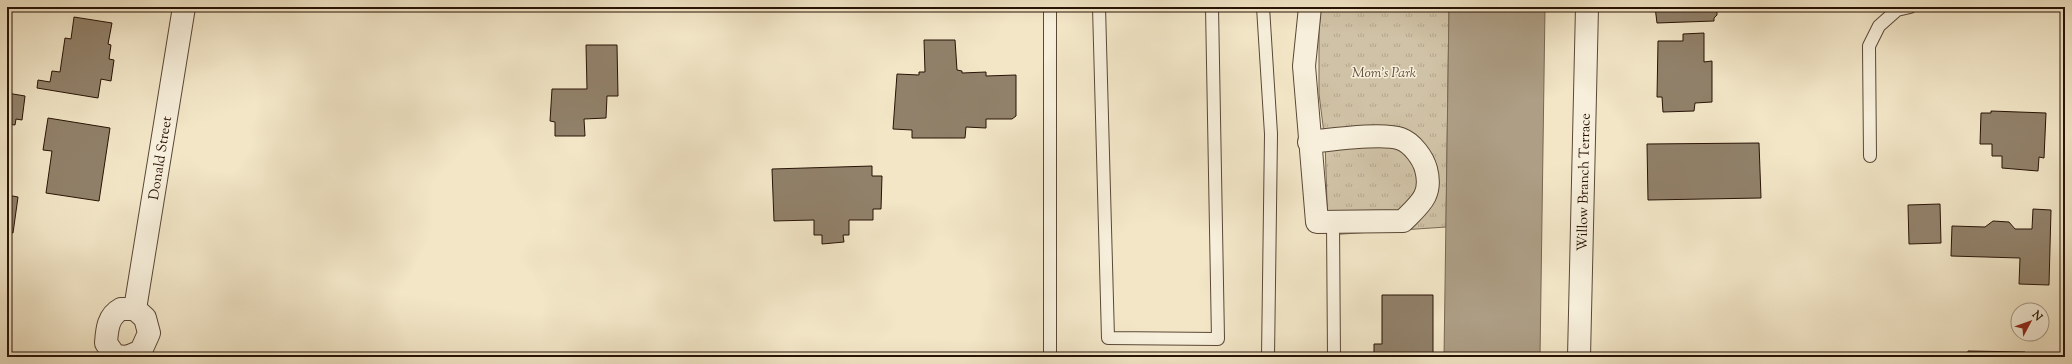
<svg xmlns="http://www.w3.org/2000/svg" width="2072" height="364" font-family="'Sorts Mill Goudy',serif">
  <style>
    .park { fill: url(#park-tufts); stroke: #7c6a56 }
    .water { fill: #ad9e85; stroke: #786652 }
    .building { fill: #91816a; stroke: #281305 }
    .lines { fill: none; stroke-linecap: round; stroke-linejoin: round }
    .service-casing { stroke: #5a4836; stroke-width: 14 }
    .minor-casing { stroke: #5a4836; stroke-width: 24 }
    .service { stroke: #f7efdb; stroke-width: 12 }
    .minor { stroke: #f7efdb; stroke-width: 22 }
    .labels { text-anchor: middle; stroke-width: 3; stroke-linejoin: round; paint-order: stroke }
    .park-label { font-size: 14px; font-style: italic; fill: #63503d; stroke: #f7efdb }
    .street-label { font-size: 14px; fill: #281305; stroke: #f7efdb }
  </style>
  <defs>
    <pattern id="park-tufts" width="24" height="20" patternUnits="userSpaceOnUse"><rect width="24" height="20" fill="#d0c2a6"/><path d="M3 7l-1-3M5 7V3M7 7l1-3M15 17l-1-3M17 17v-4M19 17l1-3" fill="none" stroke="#b3a68d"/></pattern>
  </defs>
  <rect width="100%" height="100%" fill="#f2e6c7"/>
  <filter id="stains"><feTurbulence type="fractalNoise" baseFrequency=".005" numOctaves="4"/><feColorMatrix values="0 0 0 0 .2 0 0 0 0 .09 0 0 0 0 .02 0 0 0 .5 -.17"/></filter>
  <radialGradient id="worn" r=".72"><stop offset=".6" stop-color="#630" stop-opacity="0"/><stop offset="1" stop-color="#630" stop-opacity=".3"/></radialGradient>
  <polygon class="park" points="1321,7 1449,7 1446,227 1328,235 1325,141 1319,94 1319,30"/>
  <polygon class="water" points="1449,7 1545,7 1540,357 1444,357"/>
  <g class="building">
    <polygon points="1646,7 1717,7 1717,15 1714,18 1714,21 1657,23 1655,7"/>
    <polygon points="74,17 112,23 108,44 111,45 109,59 114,60 111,81 101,79 98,98 37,88 38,80 50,82 52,71 60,72 65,38 71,39"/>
    <polygon points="1704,33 1704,62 1712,61 1712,102 1695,103 1694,111 1663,112 1662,97 1657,97 1658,41 1683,41 1683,34"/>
    <polygon points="924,40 955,40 957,70 962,71 962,73 986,72 986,76 1016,75 1016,116 1012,119 986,119 986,128 966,127 965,138 912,138 912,130 893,129 897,74 919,75 919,72 925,72"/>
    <polygon points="586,45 617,45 618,96 607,96 606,118 584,119 585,136 555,136 555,122 550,121 552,89 587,89"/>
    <polygon points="7,93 25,96 22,120 16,119 15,125 7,124"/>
    <polygon points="1991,111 2046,113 2044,158 2039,157 2038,171 2002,168 2002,156 1992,156 1992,144 1980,144 1981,113 1991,113"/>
    <polygon points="48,118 110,128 99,201 46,193 52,151 43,150"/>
    <polygon points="1759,143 1761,198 1648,200 1647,144"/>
    <polygon points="872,166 872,176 882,176 881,209 873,209 873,220 849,220 849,235 843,235 844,242 822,244 822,235 814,235 814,220 774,221 772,169"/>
    <polygon points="7,195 18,197 13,233 7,232"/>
    <polygon points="1940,204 1941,243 1909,244 1908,205"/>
    <polygon points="2033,209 2051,210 2049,285 2019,284 2020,258 1951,256 1952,226 1985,227 1993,221 2009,222 2015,229 2032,229"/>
    <polygon points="1382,295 1433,295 1433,357 1374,357 1374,344 1382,344"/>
    <polygon points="1968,351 2025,352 2025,357 1967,357"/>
  </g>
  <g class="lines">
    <g class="service-casing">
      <g id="service">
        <polyline points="1099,7 1108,338 1218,339 1212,7"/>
        <polyline points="1263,7 1271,134 1268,357"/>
        <polyline points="1870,156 1869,46 1879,26 1897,10 1910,7"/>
        <polyline points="1333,222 1334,357"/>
        <polyline points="1050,357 1050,7"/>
      </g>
    </g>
    <g class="minor-casing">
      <g id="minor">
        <path d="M1309,142C1330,140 1383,132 1401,139C1412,143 1423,158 1426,169C1433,195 1420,204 1403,221L1317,222L1304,66L1310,7"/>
        <path d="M121,309H135L145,318L149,333L141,351L127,357L115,356L106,343C107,329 108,316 121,309Z"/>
        <path id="s1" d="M135,309L184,7"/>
        <path id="s2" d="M1579,357L1587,7"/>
      </g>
    </g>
    <use href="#service" class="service"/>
    <use href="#minor" class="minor"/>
  </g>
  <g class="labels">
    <g class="park-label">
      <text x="1384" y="77">Mom's Park</text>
    </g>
    <g class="street-label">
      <text dy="5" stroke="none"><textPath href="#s1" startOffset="153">Donald Street</textPath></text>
      <text dy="5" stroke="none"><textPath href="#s2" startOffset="175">Willow Branch Terrace</textPath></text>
    </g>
  </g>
  <rect width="2072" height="364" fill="none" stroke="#f2e6c7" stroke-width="24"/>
  <rect x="8" y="8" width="2056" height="348" fill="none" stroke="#281305" stroke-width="2"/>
  <rect x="12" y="12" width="2048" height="340" fill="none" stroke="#281305"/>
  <g transform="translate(2030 322) rotate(49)"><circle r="19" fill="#f7efdb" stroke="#a49785"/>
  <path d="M0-3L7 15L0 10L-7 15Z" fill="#8f2418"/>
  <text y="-6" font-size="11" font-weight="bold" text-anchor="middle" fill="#281305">N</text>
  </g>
  <rect width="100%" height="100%" filter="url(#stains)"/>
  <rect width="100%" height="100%" fill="url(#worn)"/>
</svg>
